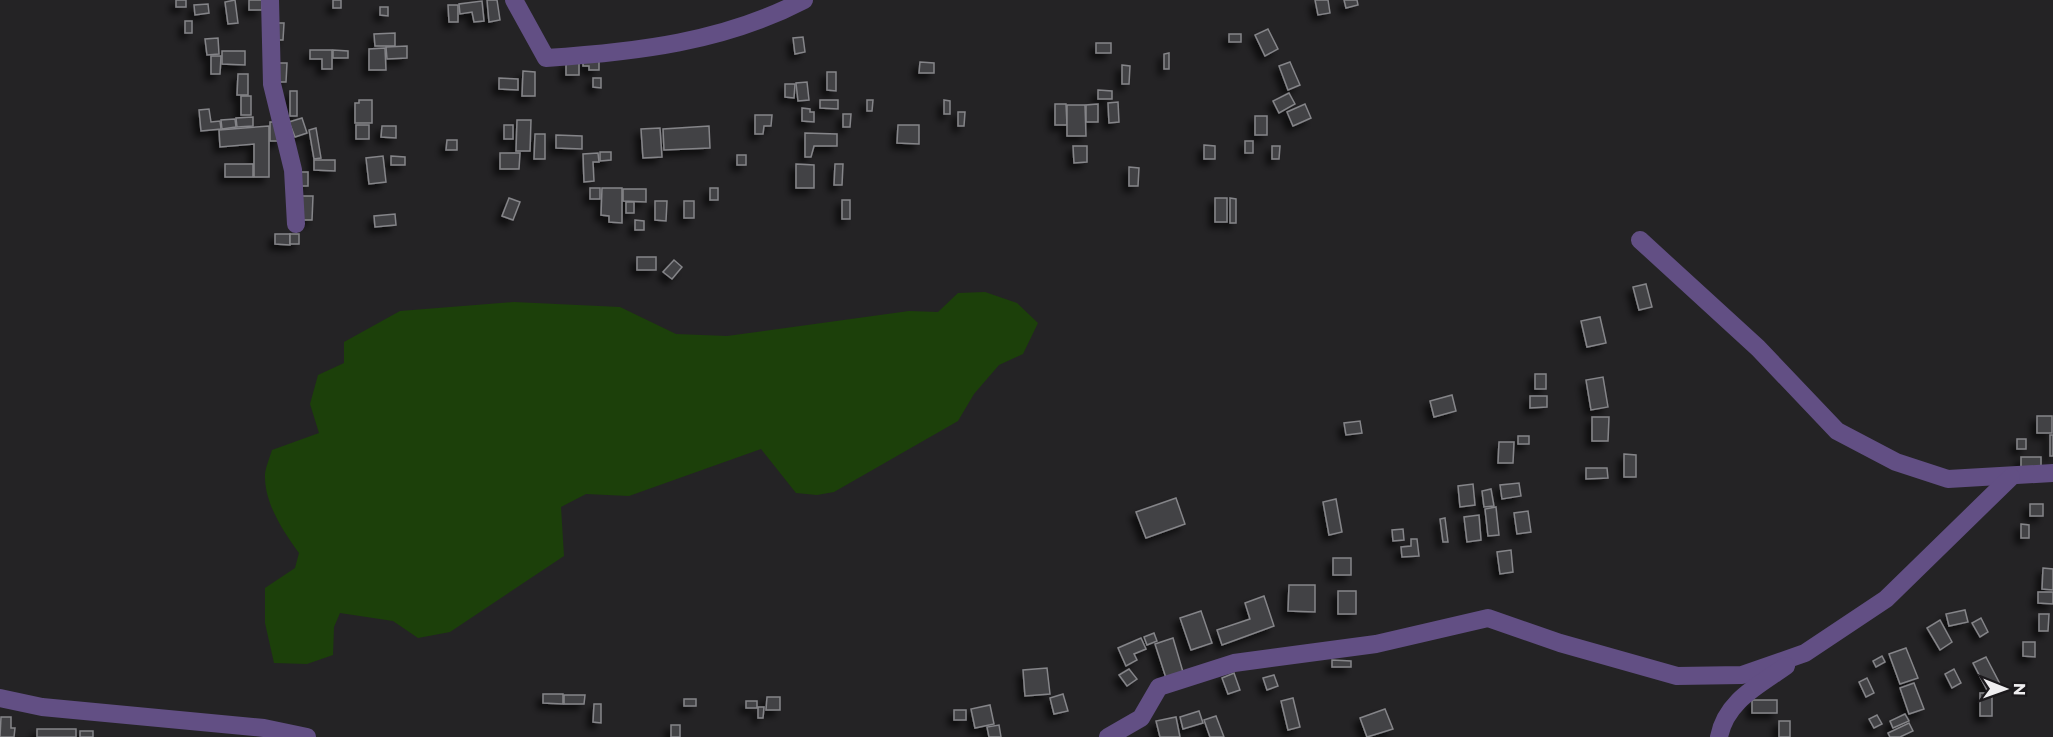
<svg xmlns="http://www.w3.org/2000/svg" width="2053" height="737" font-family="Montserrat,sans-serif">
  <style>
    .green { fill: #1c400a }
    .building { fill: #424245; stroke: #858589; stroke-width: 1.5; filter: url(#shadow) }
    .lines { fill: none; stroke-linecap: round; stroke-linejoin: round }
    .minor { stroke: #624f84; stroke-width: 18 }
  </style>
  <defs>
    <filter id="shadow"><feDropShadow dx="-5.5" dy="5.5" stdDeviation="3" flood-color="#0009"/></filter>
  </defs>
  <rect width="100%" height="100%" fill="#242325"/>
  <path class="green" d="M985,292L1017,303L1038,323L1023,354L999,365L974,394L958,421L834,492L817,495L796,493L761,449L629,496L586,494L561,507L564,556L450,632L418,638L393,621L340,613L334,627L333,655L307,664L274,663L265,623V588L295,568L299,553C283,531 264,503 265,474C266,466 270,457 272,450L319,433L310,404L318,375L344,363V342L400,311L514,302L620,307L676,334L727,336L909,311L938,312L958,293Z"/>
  <g class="building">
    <rect x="176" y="0" width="10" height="7"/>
    <polygon points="235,0 238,23 228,24 225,2"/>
    <rect x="249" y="0" width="13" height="10"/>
    <rect x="333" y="0" width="8" height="8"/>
    <polygon points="487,0 497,0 500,20 489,22"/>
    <polygon points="1315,0 1328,0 1330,13 1318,15"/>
    <polygon points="1344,0 1357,0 1358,5 1346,8"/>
    <polygon points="482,1 484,21 474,22 472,12 460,14 459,4"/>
    <polygon points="208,4 209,13 195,15 194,5"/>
    <polygon points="448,5 458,5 458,22 449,22"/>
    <polygon points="380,7 388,7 388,16 380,15"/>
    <rect x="185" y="21" width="7" height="12"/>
    <polygon points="278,23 284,23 283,40 275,40"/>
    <polygon points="1268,29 1278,49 1265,56 1255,35"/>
    <polygon points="395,33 395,46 375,46 374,34"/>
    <rect x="1229" y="34" width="12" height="8"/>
    <polygon points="803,37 805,52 795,54 793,38"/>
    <polygon points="218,38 219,54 207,55 205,39"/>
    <rect x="1096" y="43" width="15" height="10"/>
    <polygon points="407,46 407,58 387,59 386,47"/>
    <polygon points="385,48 386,70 369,70 369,49"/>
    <polygon points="310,50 332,50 332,69 322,69 322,59 310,59"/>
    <polygon points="333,50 348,51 348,58 333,58"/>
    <polygon points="222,51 245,51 245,65 222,64"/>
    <polygon points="1169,53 1169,69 1164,69 1164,54"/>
    <polygon points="211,56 221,56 220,74 211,74"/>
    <polygon points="583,59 599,59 599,70 589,70 589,66 583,66"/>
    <polygon points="579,61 579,75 566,75 566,62"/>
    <polygon points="920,62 934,63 934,73 919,73"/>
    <polygon points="1290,62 1300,85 1288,90 1279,66"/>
    <polygon points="278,63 287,63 286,82 278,82"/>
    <polygon points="1122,65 1130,66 1129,84 1122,84"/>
    <polygon points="523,71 535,72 535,96 522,96"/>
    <polygon points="827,72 836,72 836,91 827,90"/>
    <polygon points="238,74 248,74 248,95 237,95"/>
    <polygon points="499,78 518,79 518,90 499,89"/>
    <polygon points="593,78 601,78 601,88 593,87"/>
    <polygon points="807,82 809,100 798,101 796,83"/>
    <polygon points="785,84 795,84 794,98 785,97"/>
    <polygon points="1098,90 1112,91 1112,99 1098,99"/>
    <rect x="290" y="91" width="7" height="25"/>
    <polygon points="1289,93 1295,104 1279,113 1273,101"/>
    <rect x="241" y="96" width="10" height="19"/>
    <polygon points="359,100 372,100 372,123 355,123 355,103 359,103"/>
    <polygon points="820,100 838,100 838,109 820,108"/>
    <polygon points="867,100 873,100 872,111 867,111"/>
    <polygon points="944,100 950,101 950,114 944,114"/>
    <polygon points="1118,102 1119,122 1109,123 1108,103"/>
    <polygon points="1055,104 1066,104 1067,125 1055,125"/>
    <polygon points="1098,104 1098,122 1086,122 1086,105"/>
    <polygon points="1305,104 1311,118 1293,126 1287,112"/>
    <polygon points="1067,105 1085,105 1086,136 1067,136"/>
    <polygon points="802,108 810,109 810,112 814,112 814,122 802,121"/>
    <polygon points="209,109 211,122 220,121 221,129 201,131 199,110"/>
    <polygon points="958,112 965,112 964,126 958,126"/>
    <polygon points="843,114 851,114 850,127 843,127"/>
    <polygon points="755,115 772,115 771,126 764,126 763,134 755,134"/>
    <rect x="1255" y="116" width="12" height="19"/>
    <polygon points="253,117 253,126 237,127 236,118"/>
    <polygon points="302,118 307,133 295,137 289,122"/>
    <polygon points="235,119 236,127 222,129 221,120"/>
    <polygon points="517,120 531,120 530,151 516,151"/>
    <rect x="270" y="122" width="10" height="19"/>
    <rect x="356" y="125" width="13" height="14"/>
    <rect x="504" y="125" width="9" height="14"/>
    <polygon points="898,125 919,125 919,144 897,143"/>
    <polygon points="269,126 269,177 254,177 254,144 220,147 219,130"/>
    <polygon points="382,126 396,126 396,138 381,137"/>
    <polygon points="709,126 710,148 664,150 663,129"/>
    <polygon points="316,128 321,158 314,159 309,130"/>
    <polygon points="660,128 662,157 643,158 641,129"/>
    <polygon points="805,133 837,134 837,146 814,146 811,157 805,157"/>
    <polygon points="535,134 545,134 545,159 534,159"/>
    <polygon points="556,135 582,136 582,149 556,148"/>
    <polygon points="447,140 457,140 457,150 446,150"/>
    <rect x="1245" y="141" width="8" height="12"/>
    <polygon points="1204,145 1215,146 1215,159 1204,159"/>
    <polygon points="1073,146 1087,146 1087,162 1074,163"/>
    <polygon points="1272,146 1280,146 1279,159 1272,159"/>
    <polygon points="600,152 611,152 611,160 600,161"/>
    <polygon points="500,153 520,153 519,169 500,169"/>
    <polygon points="598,153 599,162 593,162 594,181 584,182 583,154"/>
    <rect x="737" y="155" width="9" height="10"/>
    <polygon points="383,156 386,182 369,184 366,158"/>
    <polygon points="391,156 405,157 405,165 391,165"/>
    <polygon points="314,160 335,160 335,171 314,170"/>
    <rect x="225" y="164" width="28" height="13"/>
    <polygon points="796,164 814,165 814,188 796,188"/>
    <polygon points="835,164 843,164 842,185 834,185"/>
    <polygon points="1129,167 1139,168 1138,186 1129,186"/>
    <rect x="301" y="172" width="7" height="14"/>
    <rect x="590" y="188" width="10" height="11"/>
    <polygon points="602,188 622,188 622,223 609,222 609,216 601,215"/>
    <rect x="710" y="188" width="8" height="12"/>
    <polygon points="623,189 646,189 646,202 623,201"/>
    <polygon points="302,196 313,196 312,220 302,220"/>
    <polygon points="509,198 520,202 513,220 502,216"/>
    <rect x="1215" y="198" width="12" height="24"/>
    <polygon points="1230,198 1236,199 1236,223 1230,223"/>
    <rect x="842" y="200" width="8" height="19"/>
    <polygon points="655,201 667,201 666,221 655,220"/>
    <rect x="684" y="201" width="10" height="17"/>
    <rect x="626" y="202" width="8" height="11"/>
    <polygon points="395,214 396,225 375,227 374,216"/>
    <polygon points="635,220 644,221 644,230 635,230"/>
    <polygon points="275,234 290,234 290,245 275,244"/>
    <rect x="290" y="234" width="9" height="10"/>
    <rect x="637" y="257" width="19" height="13"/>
    <polygon points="674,260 682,267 672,279 663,272"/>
    <polygon points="1646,284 1652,307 1639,310 1633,287"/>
    <polygon points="1600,317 1606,343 1587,347 1581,321"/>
    <rect x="1535" y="374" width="11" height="15"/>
    <polygon points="1603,377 1608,407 1591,410 1586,380"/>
    <polygon points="1452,395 1456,411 1434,417 1430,401"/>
    <polygon points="1530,396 1547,396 1547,407 1530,408"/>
    <rect x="2037" y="416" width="15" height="17"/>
    <polygon points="1592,417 1609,417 1608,441 1592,441"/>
    <polygon points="1360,421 1362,433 1346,435 1344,423"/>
    <rect x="2050" y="435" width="3" height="21"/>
    <rect x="1518" y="436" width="11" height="8"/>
    <rect x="2017" y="439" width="9" height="10"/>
    <polygon points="1499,442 1514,442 1513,463 1498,463"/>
    <polygon points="1624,454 1636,455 1636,477 1624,477"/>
    <rect x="2021" y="457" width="20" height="12"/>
    <polygon points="1586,468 1607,468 1608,478 1586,479"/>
    <polygon points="1519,483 1521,496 1502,499 1500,485"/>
    <polygon points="1473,484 1475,505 1460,507 1458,486"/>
    <polygon points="1491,489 1494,506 1484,507 1482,491"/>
    <polygon points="1176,498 1185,524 1146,538 1136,512"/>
    <polygon points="1336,499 1342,532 1329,535 1323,502"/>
    <rect x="2030" y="504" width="13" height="12"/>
    <polygon points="1496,507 1499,535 1488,536 1485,509"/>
    <polygon points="1528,511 1531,532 1517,534 1514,513"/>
    <polygon points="1479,515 1481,540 1467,542 1464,517"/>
    <polygon points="1445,518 1448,542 1443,542 1440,519"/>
    <polygon points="2021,524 2029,525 2029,538 2021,538"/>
    <polygon points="1403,529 1404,540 1393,541 1392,530"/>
    <polygon points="1411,539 1417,539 1419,556 1402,557 1401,547 1411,546"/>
    <polygon points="1511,550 1513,572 1500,574 1497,552"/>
    <rect x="1333" y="558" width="18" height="17"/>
    <polygon points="2043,568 2053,569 2053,590 2042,589"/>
    <polygon points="1289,585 1315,585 1315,612 1288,611"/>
    <rect x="1338" y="591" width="18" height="23"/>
    <polygon points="2038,592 2053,592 2053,604 2038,603"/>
    <polygon points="1264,596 1274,626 1222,645 1217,630 1250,619 1245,603"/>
    <polygon points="1965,610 1968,622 1949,626 1946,614"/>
    <polygon points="1201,611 1212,643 1191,650 1180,618"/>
    <polygon points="2039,614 2049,614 2048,631 2039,631"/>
    <polygon points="1981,618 1988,632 1980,637 1972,623"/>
    <polygon points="1940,620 1952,642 1940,650 1927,628"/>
    <polygon points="1154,633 1157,641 1147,645 1144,637"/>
    <polygon points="1141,638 1146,649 1134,654 1137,660 1126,666 1118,648"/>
    <polygon points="1173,638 1183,672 1166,678 1155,644"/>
    <polygon points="2023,642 2035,642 2035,657 2023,656"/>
    <polygon points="1906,648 1918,678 1900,684 1889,654"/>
    <polygon points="1882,656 1885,662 1876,667 1873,661"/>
    <polygon points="1986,657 2000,684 1987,690 1973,663"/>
    <polygon points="1332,660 1351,661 1351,667 1332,667"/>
    <polygon points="1047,668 1050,694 1025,696 1023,670"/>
    <polygon points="1129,669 1137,679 1127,686 1119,675"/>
    <polygon points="1954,669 1961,683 1952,688 1945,674"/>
    <polygon points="1234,673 1240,690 1228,694 1222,678"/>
    <polygon points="1274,675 1278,686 1267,690 1263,678"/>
    <polygon points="1867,678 1874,693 1866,697 1859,682"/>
    <polygon points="1914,683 1924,709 1909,714 1900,688"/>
    <rect x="1980" y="693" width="12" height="23"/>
    <polygon points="543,694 563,694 563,704 543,703"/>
    <polygon points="1063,694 1068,711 1054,714 1050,698"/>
    <polygon points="564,695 585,695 584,704 564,704"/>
    <polygon points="767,697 780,697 780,710 766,710"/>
    <polygon points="1293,698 1300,727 1288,730 1281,701"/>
    <rect x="684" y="699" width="12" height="7"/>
    <rect x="1752" y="700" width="25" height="13"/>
    <rect x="746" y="701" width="11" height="7"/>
    <polygon points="594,704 601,704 601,723 593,722"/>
    <polygon points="990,705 994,724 975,728 971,709"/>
    <polygon points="758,707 764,707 763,718 758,718"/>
    <polygon points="1385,709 1393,729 1367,737 1360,718"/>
    <rect x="954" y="710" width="12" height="10"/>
    <polygon points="1199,711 1203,723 1183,729 1180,717"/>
    <polygon points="1905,714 1909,721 1893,728 1890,721"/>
    <polygon points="1877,715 1882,724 1874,728 1869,719"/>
    <polygon points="1216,716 1224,737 1210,737 1204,720"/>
    <polygon points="1,717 11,717 11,728 15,728 14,737 0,737"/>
    <polygon points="1176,717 1180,737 1160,737 1156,721"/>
    <rect x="1779" y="721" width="11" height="16"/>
    <polygon points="1909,723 1913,731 1900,737 1890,737 1888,733"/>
    <rect x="671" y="725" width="9" height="12"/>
    <polygon points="999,725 1001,737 989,737 987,727"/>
    <rect x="37" y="729" width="39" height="8"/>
    <rect x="80" y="731" width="13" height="6"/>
  </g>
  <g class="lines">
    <g class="minor">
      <polyline points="270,0 272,84 293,170 296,224"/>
      <path d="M514,0L546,58C636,52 724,42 804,0"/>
      <polyline points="1640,240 1758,348 1837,431 1896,462 1948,479 2053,473"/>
      <polyline points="0,698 42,707 264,728 307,737"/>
      <polyline points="1108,737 1141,718 1159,687 1234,663 1376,644 1488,618 1560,643 1677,676 1742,675 1805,653 1886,599 2011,477"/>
      <path d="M1719,737C1726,701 1758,686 1786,666"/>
    </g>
  </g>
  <g transform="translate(2005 689) rotate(91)" stroke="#1b191c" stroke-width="4.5" paint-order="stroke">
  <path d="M0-4.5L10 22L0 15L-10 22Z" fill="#efeef0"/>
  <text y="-9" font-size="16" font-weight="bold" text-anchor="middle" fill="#efeef0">N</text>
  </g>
</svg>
